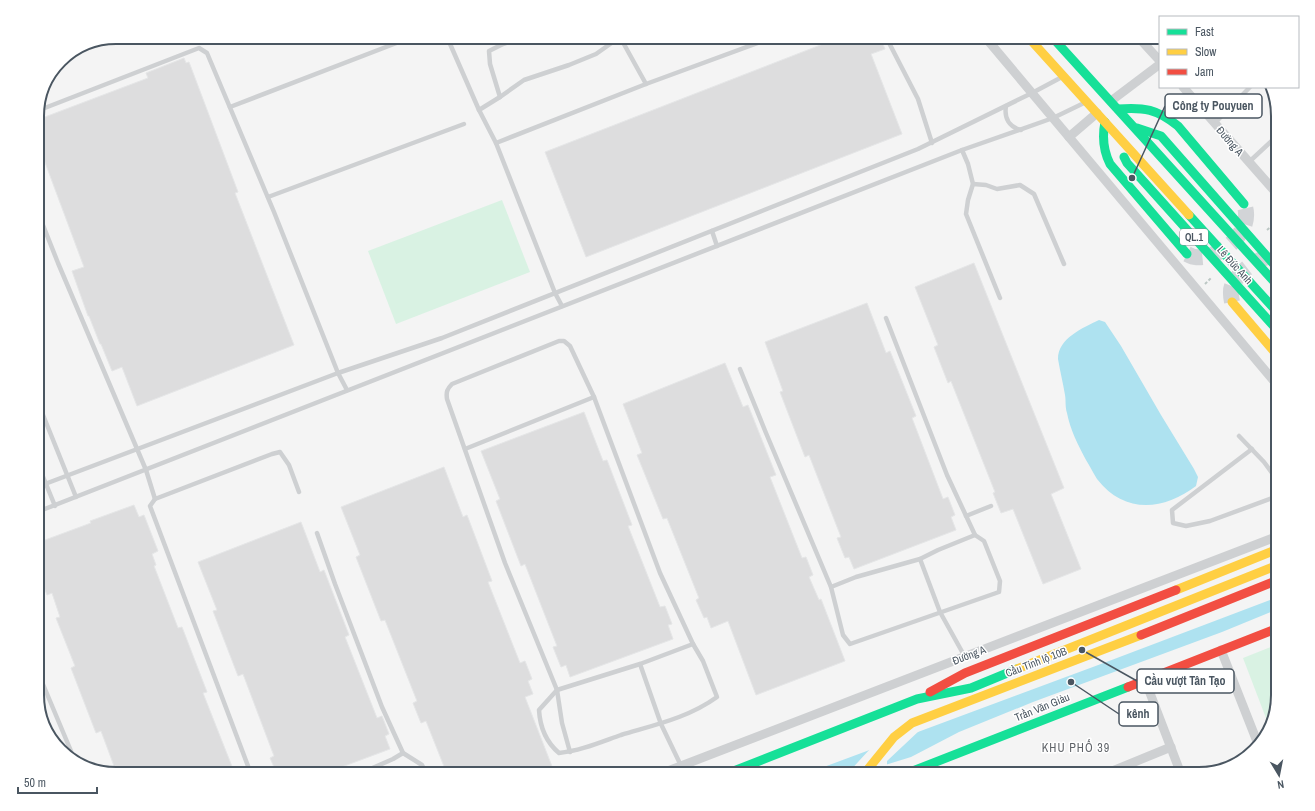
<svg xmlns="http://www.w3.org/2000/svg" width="1315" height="811" font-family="'Archivo Narrow',sans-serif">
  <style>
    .green { fill: #d9f2e3 }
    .water { fill: #aee2f0 }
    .pier { fill: #f4f4f4 }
    .building { fill: #ddddde; stroke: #e5e6e7 }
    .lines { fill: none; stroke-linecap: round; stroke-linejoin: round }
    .highway-tunnel { stroke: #d2d4d7; stroke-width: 16; stroke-dasharray: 16 8; stroke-linecap: butt }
    .path { stroke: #bcc7c4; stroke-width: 2; stroke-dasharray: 3 2; stroke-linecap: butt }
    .lane { stroke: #ced0d2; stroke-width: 4.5 }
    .street { stroke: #ced0d2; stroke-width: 9 }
    .fast { stroke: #16e098; stroke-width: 9 }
    .slow { stroke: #ffcf43; stroke-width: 9 }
    .jam { stroke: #f24e42; stroke-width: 9 }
    .labels { text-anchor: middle; stroke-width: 3; stroke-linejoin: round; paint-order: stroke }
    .shield { fill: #fff; stroke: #808990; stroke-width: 1 }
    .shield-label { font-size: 10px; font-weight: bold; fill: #4a5661 }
    .street-label { font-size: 11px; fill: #4a5661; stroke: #fff }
    .neighbourhood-label { font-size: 12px; letter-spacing: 1px; fill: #5f6368; stroke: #fff }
    .rim { fill: none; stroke: #4a5661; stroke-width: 2 }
    .leader { fill: none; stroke: #4a5661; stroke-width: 1.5 }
    .callout-dot { fill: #4a5661; stroke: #fff; stroke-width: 1.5 }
    .callout { fill: #fff; stroke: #4a5661; stroke-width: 1.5 }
    .callout-label { font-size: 12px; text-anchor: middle; font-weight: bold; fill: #4a5661 }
  </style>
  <rect width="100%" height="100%" fill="#f4f4f4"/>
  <g class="green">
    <polygon points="502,200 530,272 396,324 368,251"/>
    <polygon points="1278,644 1278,695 1269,726 1243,658"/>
  </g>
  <g class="water">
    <path d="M1099,320L1105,322L1121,346L1161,415L1194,469L1198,477L1196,486C1163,511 1124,514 1097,479C1093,473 1090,466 1086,460C1078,445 1070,429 1067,413C1065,407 1066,400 1065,395C1063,383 1060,371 1058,359C1058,338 1083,328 1099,320Z"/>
    <polygon points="1278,597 1278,609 1222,632 1033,702 959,732 911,757 856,774 805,774 1109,661"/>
  </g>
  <polygon class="pier" points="920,730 887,761 887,767 863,774 847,774 870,749"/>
  <g class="building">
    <polygon points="841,37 880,37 885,49 871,54 902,134 586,257 545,152"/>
    <polygon points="184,58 186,63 189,62 238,192 235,193 294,345 137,406 122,367 112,371 101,344 100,344 89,316 88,316 72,271 84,267 37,141 37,120 148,78 146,73"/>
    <polygon points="974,263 1064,488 1051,494 1081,569 1043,584 1013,509 1001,513 993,493 995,492 951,381 948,383 934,347 938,345 915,287"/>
    <polygon points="867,303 886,353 890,351 916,416 912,418 943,499 948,497 955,515 951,517 956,530 854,569 849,557 845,558 837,538 841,537 809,455 805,457 780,392 783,391 765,342"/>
    <polygon points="725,363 743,407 748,405 776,475 770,477 802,558 806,557 813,575 809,577 819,600 821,599 845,661 756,695 728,621 711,628 707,617 704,618 696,600 699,598 667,518 663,519 637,455 642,453 623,404"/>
    <polygon points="584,412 603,461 607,460 632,525 628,526 660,607 665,606 672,624 668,625 673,639 570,677 566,665 561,667 553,647 557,646 525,564 521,566 496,501 500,499 481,451"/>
    <polygon points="444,467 463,517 467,515 492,581 488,582 520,663 525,661 532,679 528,681 533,694 525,697 555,774 447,774 426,721 421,723 413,703 417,701 385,620 381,621 356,557 360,555 341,507"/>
    <polygon points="134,505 139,517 144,515 158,551 152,554 156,565 154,566 178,628 182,627 207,692 203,693 235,774 117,774 101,731 96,733 71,668 75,666 56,618 60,617 52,593 47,595 37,569 37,543 91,523 90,521"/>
    <polygon points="301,522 320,572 324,570 349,635 345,637 377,718 382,716 389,734 385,736 390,749 323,774 277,774 270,758 274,756 243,674 238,676 213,611 217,610 198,562"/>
  </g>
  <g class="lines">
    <g class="highway-tunnel">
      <path d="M1187,254C1189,255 1193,257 1195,257C1218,260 1248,236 1246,213C1246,210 1245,207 1244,204"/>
      <path d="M1232,302C1231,297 1230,291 1232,286C1238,271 1262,255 1278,255"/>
    </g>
    <g class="path">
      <polyline points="1267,230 1278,221"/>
      <polyline points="1205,284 1211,278"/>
    </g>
    <g class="lane">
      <polyline points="447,37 479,110 496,143 555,293 562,306"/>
      <polyline points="620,37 646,84"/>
      <polyline points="886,37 918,99 932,143"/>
      <polyline points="500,97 524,80 569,65 596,54 620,37"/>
      <path d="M1006,106C1004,118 1009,127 1021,130"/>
      <polyline points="230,107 412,37"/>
      <polyline points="479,110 500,97 490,64 489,51 503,44 524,37"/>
      <polyline points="37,111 199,48 207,53 274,212 338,373 347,390"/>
      <polyline points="1215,123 1250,87"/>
      <polyline points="496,143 646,84 774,37"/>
      <polyline points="962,150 968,164 973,184 968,200 966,214 1000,298"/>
      <polyline points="1249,162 1278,135"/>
      <polyline points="973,184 986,185 997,189 1020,185 1034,194 1064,264"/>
      <polyline points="268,197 464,124"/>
      <polyline points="37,210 58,263 146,470 155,499 272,454 280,452 289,465 299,492"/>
      <polyline points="712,231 717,246"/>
      <polyline points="740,369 766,433 831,587 843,635 850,644 999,592 1000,581 984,541 975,535 947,475 886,318"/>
      <polyline points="37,400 76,497"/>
      <polyline points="1239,436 1264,462 1278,481"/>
      <polyline points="465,449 594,397"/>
      <polyline points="1252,449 1172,510 1173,523 1186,526 1210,521 1278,496"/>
      <polyline points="37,462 55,506"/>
      <polyline points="37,487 338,373 442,338 918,149 1032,93 1062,77"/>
      <polyline points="155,499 150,506 251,774"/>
      <polyline points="37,512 962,150 1053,118 1084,103"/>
      <polyline points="966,516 991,506"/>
      <polyline points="317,533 335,584 382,707 403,753 422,765 426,774"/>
      <polyline points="920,559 940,612 965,657"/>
      <polyline points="831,587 856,577 920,559 938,550 975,535"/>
      <path d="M640,664L557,690L539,710C540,727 546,742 559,753C580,751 601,742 621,735C654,725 688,718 717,697L703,661L693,644"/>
      <polyline points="37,670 76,763"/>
      <path d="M570,752L562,723L557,690L505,563L447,399C446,392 447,389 452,384L559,341H564L570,346L594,397L660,573L693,644L640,664L661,724L685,774"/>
      <polyline points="359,774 393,759 403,753"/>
    </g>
    <g class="street">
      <polyline points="985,37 1278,386"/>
      <polyline points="1138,37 1160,61"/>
      <polyline points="1183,87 1278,195"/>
      <polyline points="1111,101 1160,64"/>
      <polyline points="1069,137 1097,113"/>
      <polyline points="1221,650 1258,744"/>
      <polyline points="1145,680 1181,774"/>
      <polyline points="660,774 1278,536"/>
      <polyline points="1105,774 1171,747"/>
    </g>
    <g class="fast">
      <polyline points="1052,37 1278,286"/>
      <path d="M1118,109C1144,107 1157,109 1178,126L1244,204"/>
      <path d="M1105,122C1102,137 1103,150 1110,164L1187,254"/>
      <polyline points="1137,128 1161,136 1278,269"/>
      <polyline points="1124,157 1127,163 1278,331"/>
      <polyline points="1189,215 1278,313"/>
      <polyline points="726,774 917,699 971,688 1017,669"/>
      <polyline points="905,774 1128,687"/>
    </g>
    <g class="slow">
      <polyline points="1028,37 1189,215"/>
      <polyline points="1232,302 1278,356"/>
      <polyline points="1176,590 1278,549"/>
      <polyline points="1017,669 1278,565"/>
      <polyline points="864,774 894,737 912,723 1141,635"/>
    </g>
    <g class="jam">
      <polyline points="1141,635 1278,580"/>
      <polyline points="1128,687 1278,628"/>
      <polyline points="930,692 965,673 1176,590"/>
    </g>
  </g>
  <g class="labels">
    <rect class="shield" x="1180" y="229" width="28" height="16" rx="3"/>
    <g class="shield-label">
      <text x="1194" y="241">QL.1</text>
    </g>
    <g class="street-label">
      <text transform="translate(1230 141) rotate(49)" y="4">Đường A</text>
      <text transform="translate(1235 265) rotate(48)" y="4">Lê Đức Anh</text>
      <text transform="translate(969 655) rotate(-21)" y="4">Đường A</text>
      <text transform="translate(1036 662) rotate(-21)" y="4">Cầu Tỉnh lộ 10B</text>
      <text transform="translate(1042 707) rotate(-22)" y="4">Trần Văn Giàu</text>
    </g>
    <g class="neighbourhood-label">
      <text x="1076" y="752">KHU PHỐ 39</text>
    </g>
  </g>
  <path d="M0 0H1315V811H0ZM116 44H1199A72 72 0 0 1 1271 116V695A72 72 0 0 1 1199 767H116A72 72 0 0 1 44 695V116A72 72 0 0 1 116 44Z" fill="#fff" fill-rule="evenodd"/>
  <path class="rim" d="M116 44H1199A72 72 0 0 1 1271 116V695A72 72 0 0 1 1199 767H116A72 72 0 0 1 44 695V116A72 72 0 0 1 116 44Z"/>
  <path class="leader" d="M1132 178L1165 106M1082 650L1137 681M1071 682L1119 714"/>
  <g class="callout-dot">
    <circle cx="1132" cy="178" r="4"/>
    <circle cx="1082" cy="650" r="4"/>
    <circle cx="1071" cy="682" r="4"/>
  </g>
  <g class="callout">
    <rect x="1165" y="94" width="97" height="24" rx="4"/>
    <rect x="1137" y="669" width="97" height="24" rx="4"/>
    <rect x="1119" y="702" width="39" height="24" rx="4"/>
  </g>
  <g class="callout-label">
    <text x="1213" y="110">Công ty Pouyuen</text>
    <text x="1185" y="685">Cầu vượt Tân Tạo</text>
    <text x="1138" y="718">kênh</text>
  </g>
  <rect x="1159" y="16" width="140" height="72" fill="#ffffff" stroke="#b7bbc0"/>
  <rect x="1167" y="29" width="20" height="6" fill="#16e098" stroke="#b7bbc0"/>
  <text x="1195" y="36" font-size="12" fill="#4a5661">Fast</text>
  <rect x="1167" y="49" width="20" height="6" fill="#ffcf43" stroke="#b7bbc0"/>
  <text x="1195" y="56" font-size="12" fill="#4a5661">Slow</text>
  <rect x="1167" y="69" width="20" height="6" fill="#f24e42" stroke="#b7bbc0"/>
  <text x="1195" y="76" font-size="12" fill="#4a5661">Jam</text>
  <g transform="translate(1279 775) rotate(170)" stroke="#ffffff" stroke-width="3" paint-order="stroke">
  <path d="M0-3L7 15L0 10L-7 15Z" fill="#4a5661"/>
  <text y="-6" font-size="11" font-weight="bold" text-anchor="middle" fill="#4a5661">N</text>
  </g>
  <path d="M18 787v6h79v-6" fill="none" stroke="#4a5661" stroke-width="2"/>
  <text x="24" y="787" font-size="12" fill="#4a5661" stroke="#ffffff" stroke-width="3" paint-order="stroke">50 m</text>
</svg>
